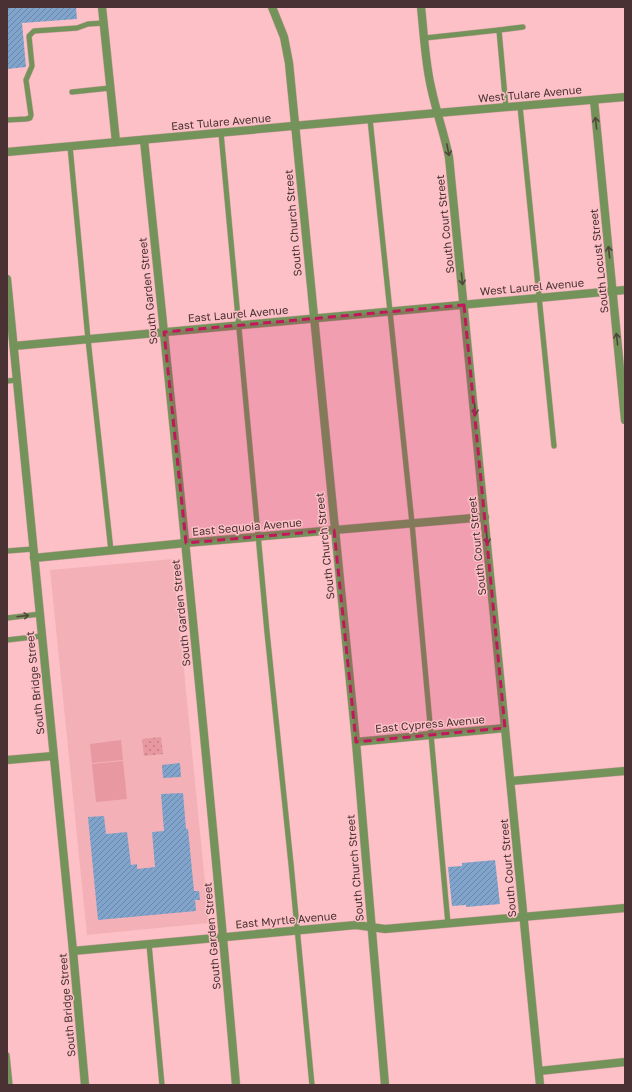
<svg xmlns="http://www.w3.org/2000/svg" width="632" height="1092" font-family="'Golos Text',sans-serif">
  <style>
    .built { fill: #f4b0b7 }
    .park { fill: url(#park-dots) }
    .garden { fill: #e798a1 }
    .building { fill: url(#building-hatch) }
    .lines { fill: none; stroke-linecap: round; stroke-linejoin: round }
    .service-casing { stroke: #d5a1a6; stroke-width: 6 }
    .minor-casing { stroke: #d5a1a6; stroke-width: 9 }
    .tertiary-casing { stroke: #d5a1a6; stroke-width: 9 }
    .service { stroke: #73935a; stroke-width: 5 }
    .minor { stroke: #73935a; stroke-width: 8 }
    .tertiary { stroke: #73935a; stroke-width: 8 }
    .oneway { stroke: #52453c }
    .marked { fill: #c2185b; fill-opacity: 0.2; stroke: #c2185b; stroke-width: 3; stroke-dasharray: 8 5; stroke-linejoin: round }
    .labels { text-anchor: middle; stroke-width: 3; stroke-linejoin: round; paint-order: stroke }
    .street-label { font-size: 11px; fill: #4a3234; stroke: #fcc0c6 }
  </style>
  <defs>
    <pattern id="park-dots" width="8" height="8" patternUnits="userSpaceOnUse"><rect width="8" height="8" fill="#e798a1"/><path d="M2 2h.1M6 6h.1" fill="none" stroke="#bd7d84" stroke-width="1.8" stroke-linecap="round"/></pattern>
    <pattern id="building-hatch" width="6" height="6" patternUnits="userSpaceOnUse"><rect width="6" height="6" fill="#81a4cc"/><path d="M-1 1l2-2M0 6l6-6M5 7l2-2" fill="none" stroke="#6c86a6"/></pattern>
  </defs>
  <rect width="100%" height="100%" fill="#fcc0c6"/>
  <polygon class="built" points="173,559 209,923 87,935 50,570"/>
  <polygon class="park" points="161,737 163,754 144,756 142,739"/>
  <g class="garden">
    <polygon points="121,740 123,760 92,763 90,744"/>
    <polygon points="123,761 127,799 96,802 92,764"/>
  </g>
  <g class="building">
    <polygon points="7,7 76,7 77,19 22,23 26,67 7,69"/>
    <polygon points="180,763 181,777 163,778 162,765"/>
    <polygon points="183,793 186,829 188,829 194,891 199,891 200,900 195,900 196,911 98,920 88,817 104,816 106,834 127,832 131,865 137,864 137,869 155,867 152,832 164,831 161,794"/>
    <polygon points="495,860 500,904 466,907 466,905 452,906 448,867 462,866 462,863"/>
  </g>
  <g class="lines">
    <g class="service-casing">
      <g id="service">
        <polyline points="499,30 523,27"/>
        <polyline points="425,38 499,30 506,108"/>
        <polyline points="72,92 110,88"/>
        <polyline points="520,106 554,446"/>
        <polyline points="370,119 412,523 448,924"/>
        <polyline points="7,120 26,119 30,118 31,115 26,80 32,66 29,36 34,31 77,28 88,24 104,23"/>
        <polyline points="221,133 267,632 291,864 312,1085"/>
        <polyline points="70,146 88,339 111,551"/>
        <polyline points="7,381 17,380"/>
        <polyline points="7,551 33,549"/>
        <polyline points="7,618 40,614"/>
        <polyline points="7,640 42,636"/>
        <polyline points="149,944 162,1085"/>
        <polyline points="7,1055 10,1085"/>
      </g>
    </g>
    <g class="minor-casing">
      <g id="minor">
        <polyline points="102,7 116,142"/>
        <polyline points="272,7 284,37 289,63 356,742 385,1085"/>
        <path d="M144,140C177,455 209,770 236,1085"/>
        <polyline points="7,279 73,951 85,1085"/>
        <polyline points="14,346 625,290"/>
        <polyline points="34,558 186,543 485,517"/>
        <polyline points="356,742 505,728"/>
        <polyline points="7,760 53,756"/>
        <polyline points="511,781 625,771"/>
        <polyline points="73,951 356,925 385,929 625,908"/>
        <polyline points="539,1071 625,1062"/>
      </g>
    </g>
    <g class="tertiary-casing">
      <g id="tertiary">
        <path d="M421,7C424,34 425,61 431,87C436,111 444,133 449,157L540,1085"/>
        <polyline points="594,100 625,420"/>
        <polyline points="7,152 437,113 625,97"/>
      </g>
    </g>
    <use href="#service" class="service"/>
    <use href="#minor" class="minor"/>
    <use href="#tertiary" class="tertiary"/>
  </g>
  <defs><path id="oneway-shaft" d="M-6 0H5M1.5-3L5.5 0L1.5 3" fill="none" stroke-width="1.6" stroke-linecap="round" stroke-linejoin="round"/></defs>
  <g class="oneway">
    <use href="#oneway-shaft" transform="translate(596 123) rotate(-96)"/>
    <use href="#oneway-shaft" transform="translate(448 150) rotate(79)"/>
    <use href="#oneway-shaft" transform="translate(609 252) rotate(-96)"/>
    <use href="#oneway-shaft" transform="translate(462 279) rotate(84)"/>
    <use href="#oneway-shaft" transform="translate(617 339) rotate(-96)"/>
    <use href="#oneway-shaft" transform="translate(475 409) rotate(84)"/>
    <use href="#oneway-shaft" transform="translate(487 538) rotate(84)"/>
    <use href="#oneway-shaft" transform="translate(23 616) rotate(-7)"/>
  </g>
  <path class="marked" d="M464,305L505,728L356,742L334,530L186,543L164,332Z"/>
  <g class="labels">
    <g class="street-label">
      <text transform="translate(530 94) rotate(-5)" y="4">West Tulare Avenue</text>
      <text transform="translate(221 122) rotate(-5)" y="4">East Tulare Avenue</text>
      <text transform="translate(293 223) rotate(-95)" y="4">South Church Street</text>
      <text transform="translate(445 224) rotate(-96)" y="4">South Court Street</text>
      <text transform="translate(599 261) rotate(-96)" y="4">South Locust Street</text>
      <text transform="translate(532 287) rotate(-5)" y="4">West Laurel Avenue</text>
      <text transform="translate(148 291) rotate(-96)" y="4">South Garden Street</text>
      <text transform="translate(238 314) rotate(-5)" y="4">East Laurel Avenue</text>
      <text transform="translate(247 527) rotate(-5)" y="4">East Sequoia Avenue</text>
      <text transform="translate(325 546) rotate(-96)" y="4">South Church Street</text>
      <text transform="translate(477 546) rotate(-96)" y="4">South Court Street</text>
      <text transform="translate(181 613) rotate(-96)" y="4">South Garden Street</text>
      <text transform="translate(35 683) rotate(-96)" y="4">South Bridge Street</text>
      <text transform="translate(430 724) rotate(-5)" y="4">East Cypress Avenue</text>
      <text transform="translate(355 868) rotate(-95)" y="4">South Church Street</text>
      <text transform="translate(508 868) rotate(-95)" y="4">South Court Street</text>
      <text transform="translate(286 920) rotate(-5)" y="4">East Myrtle Avenue</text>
      <text transform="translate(212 936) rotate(-95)" y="4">South Garden Street</text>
      <text transform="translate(67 1005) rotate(-95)" y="4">South Bridge Street</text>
    </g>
  </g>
  <rect width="632" height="1092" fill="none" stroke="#4a3234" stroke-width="16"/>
</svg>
